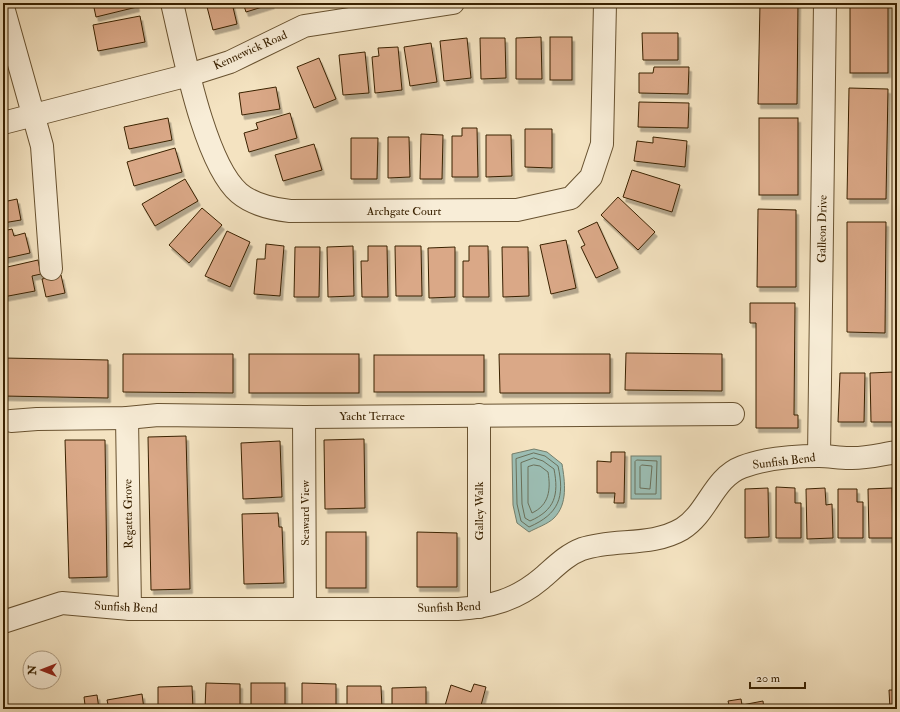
<svg xmlns="http://www.w3.org/2000/svg" width="900" height="712" font-family="'IM FELL Double Pica',serif">
  <style>
    .water { fill: #9cbeb4; stroke: #747f6c }
    .lines { fill: none; stroke-linecap: round; stroke-linejoin: round }
    .shore { stroke: #6a705a; stroke-width: 1 }
    .building { fill: #daa887; stroke: #392100; filter: url(#shadow) }
    .minor-casing { stroke: #685230; stroke-width: 24 }
    .minor { stroke: #f8edd7; stroke-width: 22 }
    .labels { text-anchor: middle; stroke-width: 3; stroke-linejoin: round; paint-order: stroke }
    .street-label { font-size: 12px; fill: #392100; stroke: #f8edd7 }
  </style>
  <defs>
    <filter id="shadow"><feDropShadow dx="2.5" dy="4.5" stdDeviation="0" flood-color="#0004"/></filter>
  </defs>
  <rect width="100%" height="100%" fill="#f4e3c1"/>
  <filter id="stains"><feTurbulence type="fractalNoise" baseFrequency=".005" numOctaves="4"/><feColorMatrix values="0 0 0 0 .2 0 0 0 0 .09 0 0 0 0 .02 0 0 0 .5 -.17"/></filter>
  <radialGradient id="worn" r=".72"><stop offset=".6" stop-color="#630" stop-opacity="0"/><stop offset="1" stop-color="#630" stop-opacity=".3"/></radialGradient>
  <g class="water">
    <path d="M534,449L547,452L562,464C565,482 568,504 554,518C548,524 536,528 529,532L517,523L513,505L512,454Z"/>
    <rect x="631" y="456" width="30" height="43"/>
  </g>
  <g class="lines">
    <g class="shore">
      <path d="M534,453L545,456L558,466C565,497 559,514 529,527L521,521L517,504L516,459Z"/>
      <path d="M534,458L543,461L554,469C559,495 555,510 530,521L525,518L522,504L521,463Z"/>
      <polygon points="637,460 657,461 656,494 635,494 635,462"/>
      <path d="M534,465L540,466L548,472C551,490 549,505 532,513L528,503V467Z"/>
      <polygon points="642,465 652,466 650,489 640,488 640,467"/>
    </g>
  </g>
  <g class="building">
    <polygon points="93,3 136,3 137,7 96,17"/>
    <polygon points="206,3 232,3 237,24 213,30"/>
    <polygon points="243,3 271,3 272,4 246,12"/>
    <polygon points="760,3 798,3 797,104 758,104"/>
    <rect x="850" y="3" width="38" height="70"/>
    <polygon points="140,16 145,42 98,51 93,25"/>
    <polygon points="642,33 678,33 678,60 643,60"/>
    <polygon points="541,37 542,79 516,79 516,38"/>
    <rect x="550" y="37" width="22" height="43"/>
    <polygon points="467,38 471,78 444,81 440,41"/>
    <polygon points="480,38 505,38 506,78 481,79"/>
    <polygon points="431,43 437,82 410,86 404,47"/>
    <polygon points="398,47 402,90 375,93 372,57 379,56 378,48"/>
    <polygon points="365,52 369,93 343,95 339,55"/>
    <polygon points="319,58 336,99 314,108 297,67"/>
    <polygon points="654,67 689,67 688,94 639,93 639,73 653,73"/>
    <polygon points="276,87 280,109 242,115 239,93"/>
    <polygon points="849,88 888,89 886,199 847,199"/>
    <polygon points="639,102 689,103 688,128 638,127"/>
    <polygon points="290,113 297,138 249,152 244,133 258,129 256,123"/>
    <polygon points="168,118 172,140 129,149 124,127"/>
    <rect x="759" y="118" width="39" height="77"/>
    <polygon points="462,128 477,128 478,177 452,177 452,136 462,136"/>
    <polygon points="525,129 552,129 552,168 525,167"/>
    <polygon points="421,134 443,135 442,179 420,179"/>
    <polygon points="486,135 511,135 512,176 486,177"/>
    <polygon points="388,137 409,137 410,177 388,178"/>
    <polygon points="653,137 687,141 685,167 634,161 637,141 653,143"/>
    <polygon points="351,138 378,138 377,179 351,179"/>
    <polygon points="314,144 322,170 283,181 275,155"/>
    <polygon points="175,148 182,172 134,186 127,162"/>
    <polygon points="632,170 680,185 672,212 623,197"/>
    <polygon points="185,179 198,201 155,226 142,204"/>
    <polygon points="618,197 655,232 638,250 601,215"/>
    <polygon points="17,199 21,220 3,223 3,202"/>
    <polygon points="202,208 222,225 189,263 169,245"/>
    <polygon points="758,209 796,210 796,287 757,287"/>
    <polygon points="597,222 618,268 596,278 581,247 585,245 578,231"/>
    <polygon points="847,222 886,222 885,333 847,332"/>
    <polygon points="12,229 14,236 25,233 30,253 3,259 3,231"/>
    <polygon points="227,231 250,242 230,287 205,276"/>
    <polygon points="566,240 576,288 551,294 540,245"/>
    <polygon points="266,244 284,246 280,296 254,294 257,259 265,259"/>
    <polygon points="353,246 354,296 328,297 327,247"/>
    <polygon points="368,246 387,246 388,297 362,297 361,261 368,261"/>
    <polygon points="395,246 421,246 422,296 396,296"/>
    <polygon points="469,246 488,246 489,297 463,297 463,261 469,261"/>
    <polygon points="295,247 320,247 319,297 294,297"/>
    <polygon points="455,247 455,297 429,298 428,248"/>
    <polygon points="502,247 528,247 529,296 503,297"/>
    <polygon points="38,260 41,274 32,276 35,291 3,297 3,268"/>
    <polygon points="61,275 65,293 46,297 42,279"/>
    <polygon points="750,303 795,303 794,415 798,415 798,428 756,428 756,323 750,323"/>
    <polygon points="626,353 722,354 722,391 625,390"/>
    <polygon points="123,354 233,354 233,393 123,392"/>
    <rect x="249" y="354" width="110" height="39"/>
    <polygon points="499,354 610,354 610,393 500,393"/>
    <rect x="374" y="355" width="110" height="37"/>
    <polygon points="3,358 108,360 108,398 3,396"/>
    <polygon points="893,372 894,422 871,422 870,373"/>
    <polygon points="840,373 865,373 864,422 838,422"/>
    <polygon points="186,436 190,589 151,590 148,437"/>
    <polygon points="364,439 365,508 325,509 324,440"/>
    <polygon points="65,440 105,440 107,577 69,578"/>
    <polygon points="280,441 282,497 243,499 241,443"/>
    <polygon points="611,452 625,452 624,503 614,503 615,493 597,493 597,461 611,462"/>
    <polygon points="776,487 795,488 795,503 801,503 801,538 776,538"/>
    <polygon points="768,488 769,537 745,538 745,489"/>
    <polygon points="825,488 826,505 832,504 833,538 807,539 806,489"/>
    <polygon points="892,488 893,538 869,538 868,489"/>
    <polygon points="838,489 857,489 857,502 863,502 863,538 838,538"/>
    <polygon points="278,513 279,527 282,527 284,583 244,584 242,514"/>
    <rect x="326" y="532" width="40" height="56"/>
    <polygon points="417,532 457,533 457,587 417,587"/>
    <polygon points="206,683 240,684 240,709 205,709"/>
    <rect x="251" y="683" width="34" height="26"/>
    <polygon points="302,683 336,684 336,709 302,709"/>
    <polygon points="474,684 486,687 480,709 444,709 451,685 471,692"/>
    <polygon points="192,686 193,709 158,709 158,687"/>
    <polygon points="347,686 381,686 382,709 347,709"/>
    <polygon points="426,687 426,709 392,709 392,688"/>
    <polygon points="889,690 897,690 897,709 890,709"/>
    <polygon points="142,694 144,709 109,709 107,700"/>
    <polygon points="97,695 99,709 64,709 85,705 84,697"/>
    <polygon points="741,699 742,705 763,701 764,709 730,709 728,701"/>
  </g>
  <g class="lines">
    <g class="minor-casing">
      <g id="minor">
        <path d="M172,3C183,49 204,163 239,193C253,205 272,209 290,211L517,210L571,198L591,177L602,144L605,3"/>
        <polyline points="3,7 42,146 51,269"/>
        <polyline points="3,123 189,75 230,62 304,26 453,3"/>
        <polyline points="479,415 479,607"/>
        <polyline points="304,417 305,609"/>
        <polyline points="127,418 130,609"/>
        <polyline points="11,421 37,419 127,418 158,415 304,417 733,414"/>
        <polyline points="819,456 825,3"/>
        <path d="M3,622L62,603L130,609H458C490,607 516,600 541,579C554,568 566,555 582,549C615,538 651,547 682,529C708,513 713,478 742,467C765,458 795,456 819,456C829,456 839,458 849,458C865,459 882,454 897,452"/>
      </g>
    </g>
    <use href="#minor" class="minor"/>
  </g>
  <g class="labels">
    <g class="street-label">
      <text transform="translate(250 50) rotate(-24)" y="4">Kennewick Road</text>
      <text x="404" y="215">Archgate Court</text>
      <text transform="translate(822 229) rotate(-89)" y="4">Galleon Drive</text>
      <text x="372" y="420">Yacht Terrace</text>
      <text transform="translate(784 461) rotate(-7)" y="4">Sunfish Bend</text>
      <text transform="translate(479 511) rotate(-90)" y="4">Galley Walk</text>
      <text transform="translate(305 513) rotate(-90)" y="4">Seaward View</text>
      <text transform="translate(128 514) rotate(-91)" y="4">Regatta Grove</text>
      <text transform="translate(126 607) rotate(3)" y="4">Sunfish Bend</text>
      <text transform="translate(449 607) rotate(-2)" y="4">Sunfish Bend</text>
    </g>
  </g>
  <rect width="900" height="712" fill="none" stroke="#f4e3c1" stroke-width="16"/>
  <rect x="4" y="4" width="892" height="704" fill="none" stroke="#392100" stroke-width="2"/>
  <rect x="8" y="8" width="884" height="696" fill="none" stroke="#392100"/>
  <g transform="translate(42 670) rotate(270)"><circle r="19" fill="#f8edd7" stroke="#ac9b81"/>
  <path d="M0-3L7 15L0 10L-7 15Z" fill="#8f2418"/>
  <text y="-6" font-size="11" font-weight="bold" text-anchor="middle" fill="#392100">N</text>
  </g>
  <path d="M750 682v6h55v-6" fill="none" stroke="#392100" stroke-width="2"/>
  <text x="756" y="682" font-size="12" fill="#392100" stroke="#f8edd7" stroke-width="3" paint-order="stroke">20 m</text>
  <rect width="100%" height="100%" filter="url(#stains)"/>
  <rect width="100%" height="100%" fill="url(#worn)"/>
</svg>
